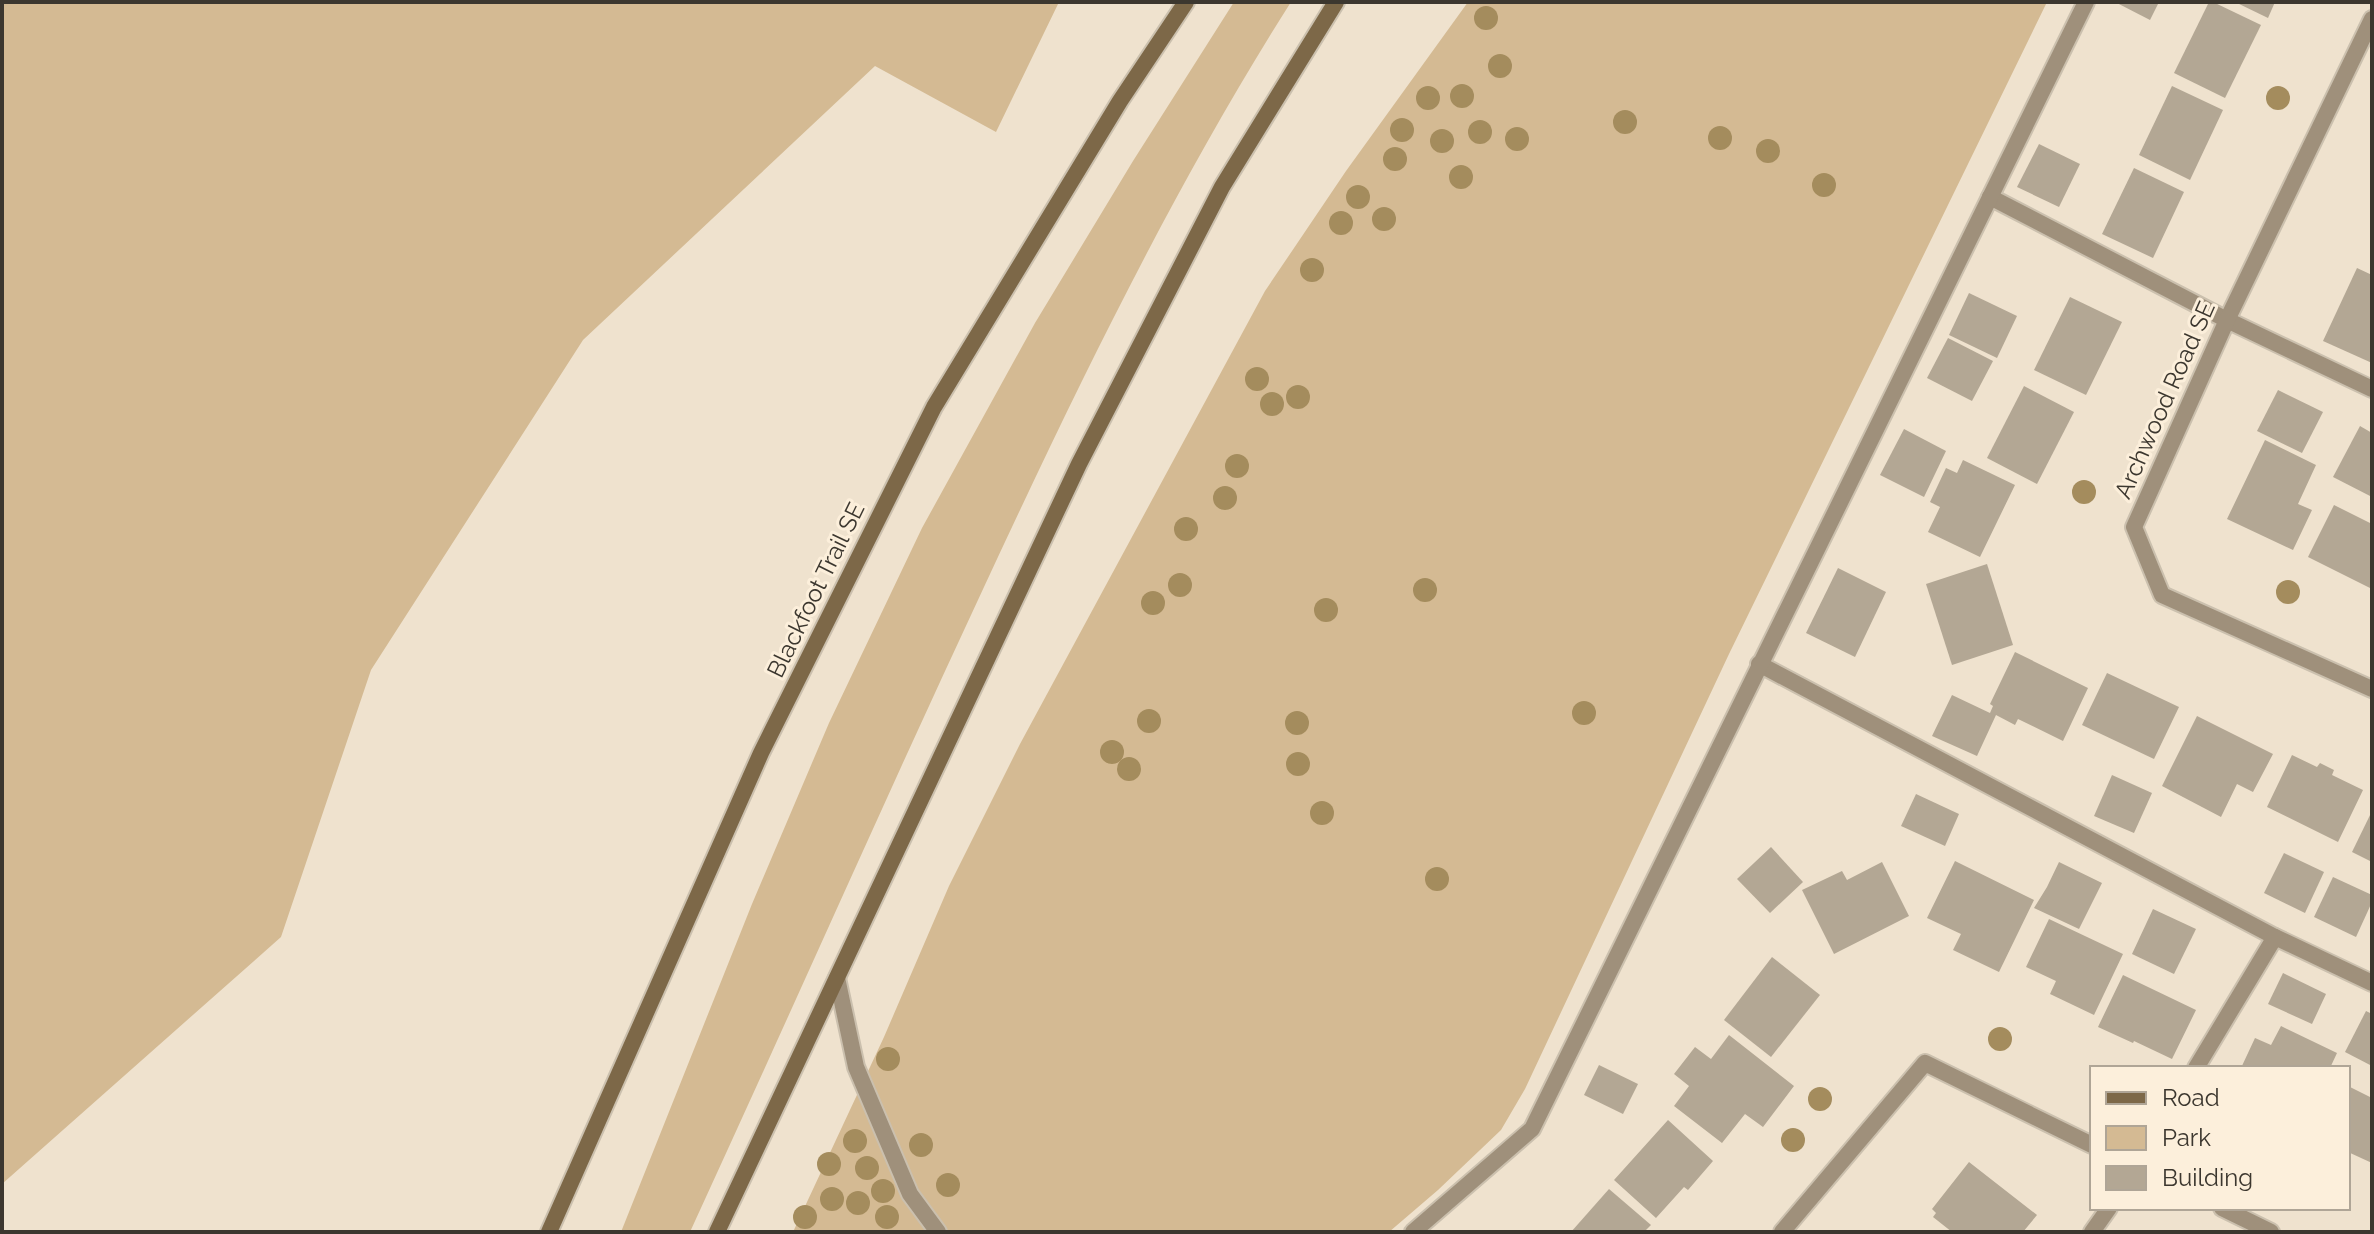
<svg xmlns="http://www.w3.org/2000/svg" width="2374" height="1234" font-family="Raleway,sans-serif">
  <style>
    .green { fill: #d4ba93 }
    .building { fill: #b3a794 }
    .lines { fill: none; stroke-linecap: round; stroke-linejoin: round }
    .service-casing { stroke: #cbc0ae; stroke-width: 20 }
    .minor-casing { stroke: #cbc0ae; stroke-width: 20 }
    .secondary-casing { stroke: #cbc0ae; stroke-width: 20 }
    .service { stroke: #9f907b; stroke-width: 16 }
    .minor { stroke: #9f907b; stroke-width: 16 }
    .secondary { stroke: #7d6848; stroke-width: 16 }
    .tree { fill: #a48c5d }
    .labels { text-anchor: middle; stroke-width: 6; stroke-linejoin: round; paint-order: stroke }
    .street-label { font-size: 24px; fill: #3c372f; stroke: #fcefdb }
  </style>
  <rect width="100%" height="100%" fill="#efe2ce"/>
  <g class="green">
    <polygon points="2,2 1059,2 996,132 875,66 583,340 371,670 281,937 2,1184"/>
    <path d="M1234,2H1291C1173,188 1077,387 984,587C884,801 789,1017 690,1232H621L752,904L829,723L922,528L1035,323L1133,161Z"/>
    <polygon points="1468,2 2047,2 1729,654 1525,1089 1501,1130 1438,1190 1389,1232 793,1232 884,1037 949,886 1020,744 1265,291 1346,171"/>
  </g>
  <g class="building">
    <polygon points="2115,2 2159,2 2150,20"/>
    <polygon points="2209,2 2213,2 2261,25 2225,98 2174,73"/>
    <polygon points="2235,2 2275,2 2268,18"/>
    <polygon points="2172,86 2223,110 2190,180 2139,155"/>
    <polygon points="2039,144 2080,164 2059,207 2017,187"/>
    <polygon points="2134,168 2184,192 2153,258 2102,234"/>
    <polygon points="2357,268 2372,275 2372,363 2323,341"/>
    <polygon points="1969,293 2017,316 1997,358 1949,335"/>
    <polygon points="2070,297 2122,322 2086,395 2034,370"/>
    <polygon points="1948,338 1993,361 1972,401 1927,378"/>
    <polygon points="2024,386 2074,412 2037,484 1987,458"/>
    <polygon points="2278,390 2323,412 2302,453 2257,431"/>
    <polygon points="2360,426 2372,433 2372,497 2333,477"/>
    <polygon points="1904,429 1946,451 1924,497 1880,475"/>
    <polygon points="2265,440 2316,465 2298,504 2312,510 2293,550 2227,519"/>
    <polygon points="1963,460 2015,485 1980,557 1928,532 1940,507 1930,502 1946,468 1957,473"/>
    <polygon points="2334,505 2372,524 2372,589 2308,557"/>
    <polygon points="1987,564 2013,645 1952,665 1926,584"/>
    <polygon points="1838,568 1886,592 1855,657 1806,633"/>
    <polygon points="2015,652 2088,688 2063,741 2018,719 2015,725 1996,715 1977,756 1932,736 1952,695 1990,713 1993,706 1990,704"/>
    <polygon points="2107,673 2179,707 2154,759 2082,725"/>
    <polygon points="2197,716 2273,754 2253,792 2237,784 2221,817 2162,786"/>
    <polygon points="2292,755 2317,767 2320,763 2334,770 2332,775 2363,790 2338,842 2267,807"/>
    <polygon points="2112,775 2152,793 2134,833 2094,816"/>
    <polygon points="1916,794 1959,814 1945,846 1901,826"/>
    <polygon points="2372,811 2372,862 2352,852"/>
    <polygon points="1771,847 1803,882 1770,913 1737,879"/>
    <polygon points="2284,853 2324,872 2305,913 2264,893"/>
    <polygon points="1955,861 2034,900 1999,972 1953,950 1961,934 1927,918"/>
    <polygon points="1882,862 1909,916 1834,954 1802,890 1842,871 1847,880"/>
    <polygon points="2059,862 2102,883 2079,929 2034,908 2047,887"/>
    <polygon points="2333,877 2372,895 2372,902 2356,937 2314,917"/>
    <polygon points="2153,909 2196,929 2174,974 2132,954"/>
    <polygon points="2049,919 2123,954 2094,1015 2050,994 2056,981 2026,967"/>
    <polygon points="1772,957 1820,995 1771,1057 1724,1020"/>
    <polygon points="2283,973 2326,994 2312,1024 2268,1004"/>
    <polygon points="2123,975 2196,1010 2172,1059 2134,1041 2133,1043 2098,1027"/>
    <polygon points="2366,1011 2372,1014 2372,1066 2345,1052"/>
    <polygon points="2281,1026 2337,1053 2330,1068 2241,1068 2255,1038 2271,1045"/>
    <polygon points="1729,1035 1794,1086 1763,1127 1745,1114 1722,1143 1674,1106 1689,1086 1674,1074 1695,1047 1711,1059"/>
    <polygon points="1599,1065 1638,1084 1623,1114 1584,1095"/>
    <polygon points="2348,1086 2372,1098 2372,1163 2348,1152"/>
    <polygon points="1668,1120 1713,1161 1688,1190 1684,1187 1656,1218 1614,1180"/>
    <polygon points="1969,1162 2037,1215 2023,1232 1952,1232 1933,1217 1936,1213 1932,1209"/>
    <polygon points="1609,1189 1651,1225 1644,1232 1571,1232"/>
  </g>
  <g class="lines">
    <g class="service-casing">
      <g id="service">
        <polyline points="1990,197 2227,320 2372,389"/>
        <polyline points="1759,664 2275,937 2372,983"/>
        <polyline points="837,978 856,1067 910,1194 938,1232"/>
        <polyline points="2196,1068 2275,937"/>
        <polyline points="1413,1232 1532,1129 2086,2"/>
        <polyline points="2092,1232 2109,1208"/>
      </g>
    </g>
    <g class="minor-casing">
      <g id="minor">
        <polyline points="2372,19 2227,320 2134,527 2162,595 2372,689"/>
        <polyline points="2222,1208 2271,1232"/>
        <polyline points="1782,1232 1925,1063 2092,1145"/>
      </g>
    </g>
    <g class="secondary-casing">
      <g id="secondary">
        <polyline points="549,1232 761,753 934,407 1120,101 1186,2"/>
        <polyline points="717,1232 1079,464 1222,187 1336,2"/>
      </g>
    </g>
    <use href="#service" class="service"/>
    <use href="#minor" class="minor"/>
    <use href="#secondary" class="secondary"/>
  </g>
  <g class="tree">
    <circle cx="1486" cy="18" r="12"/>
    <circle cx="1500" cy="66" r="12"/>
    <circle cx="1462" cy="96" r="12"/>
    <circle cx="1428" cy="98" r="12"/>
    <circle cx="2278" cy="98" r="12"/>
    <circle cx="1625" cy="122" r="12"/>
    <circle cx="1402" cy="130" r="12"/>
    <circle cx="1480" cy="132" r="12"/>
    <circle cx="1720" cy="138" r="12"/>
    <circle cx="1517" cy="139" r="12"/>
    <circle cx="1442" cy="141" r="12"/>
    <circle cx="1768" cy="151" r="12"/>
    <circle cx="1395" cy="159" r="12"/>
    <circle cx="1461" cy="177" r="12"/>
    <circle cx="1824" cy="185" r="12"/>
    <circle cx="1358" cy="197" r="12"/>
    <circle cx="1384" cy="219" r="12"/>
    <circle cx="1341" cy="223" r="12"/>
    <circle cx="1312" cy="270" r="12"/>
    <circle cx="1257" cy="379" r="12"/>
    <circle cx="1298" cy="397" r="12"/>
    <circle cx="1272" cy="404" r="12"/>
    <circle cx="1237" cy="466" r="12"/>
    <circle cx="2084" cy="492" r="12"/>
    <circle cx="1225" cy="498" r="12"/>
    <circle cx="1186" cy="529" r="12"/>
    <circle cx="1180" cy="585" r="12"/>
    <circle cx="1425" cy="590" r="12"/>
    <circle cx="2288" cy="592" r="12"/>
    <circle cx="1153" cy="603" r="12"/>
    <circle cx="1326" cy="610" r="12"/>
    <circle cx="1584" cy="713" r="12"/>
    <circle cx="1149" cy="721" r="12"/>
    <circle cx="1297" cy="723" r="12"/>
    <circle cx="1112" cy="752" r="12"/>
    <circle cx="1298" cy="764" r="12"/>
    <circle cx="1129" cy="769" r="12"/>
    <circle cx="1322" cy="813" r="12"/>
    <circle cx="1437" cy="879" r="12"/>
    <circle cx="2000" cy="1039" r="12"/>
    <circle cx="888" cy="1059" r="12"/>
    <circle cx="1820" cy="1099" r="12"/>
    <circle cx="1793" cy="1140" r="12"/>
    <circle cx="855" cy="1141" r="12"/>
    <circle cx="921" cy="1145" r="12"/>
    <circle cx="829" cy="1164" r="12"/>
    <circle cx="867" cy="1168" r="12"/>
    <circle cx="948" cy="1185" r="12"/>
    <circle cx="883" cy="1191" r="12"/>
    <circle cx="832" cy="1199" r="12"/>
    <circle cx="858" cy="1203" r="12"/>
    <circle cx="805" cy="1217" r="12"/>
    <circle cx="887" cy="1217" r="12"/>
  </g>
  <g class="labels">
    <g class="street-label">
      <text transform="translate(2165 400) rotate(-66)" y="8">Archwood Road SE</text>
      <text transform="translate(816 590) rotate(-64)" y="8">Blackfoot Trail SE</text>
    </g>
  </g>
  <rect width="2374" height="1234" fill="none" stroke="#3c372f" stroke-width="8"/>
  <rect x="2090" y="1066" width="260" height="144" fill="#fcefdb" stroke="#afa596" stroke-width="2"/>
  <rect x="2106" y="1092" width="40" height="12" fill="#7d6848" stroke="#afa596" stroke-width="2"/>
  <text x="2162" y="1106" font-size="24" fill="#3c372f">Road</text>
  <rect x="2106" y="1126" width="40" height="24" fill="#d4ba93" stroke="#afa596" stroke-width="2"/>
  <text x="2162" y="1146" font-size="24" fill="#3c372f">Park</text>
  <rect x="2106" y="1166" width="40" height="24" fill="#b3a794" stroke="#afa596" stroke-width="2"/>
  <text x="2162" y="1186" font-size="24" fill="#3c372f">Building</text>
</svg>
